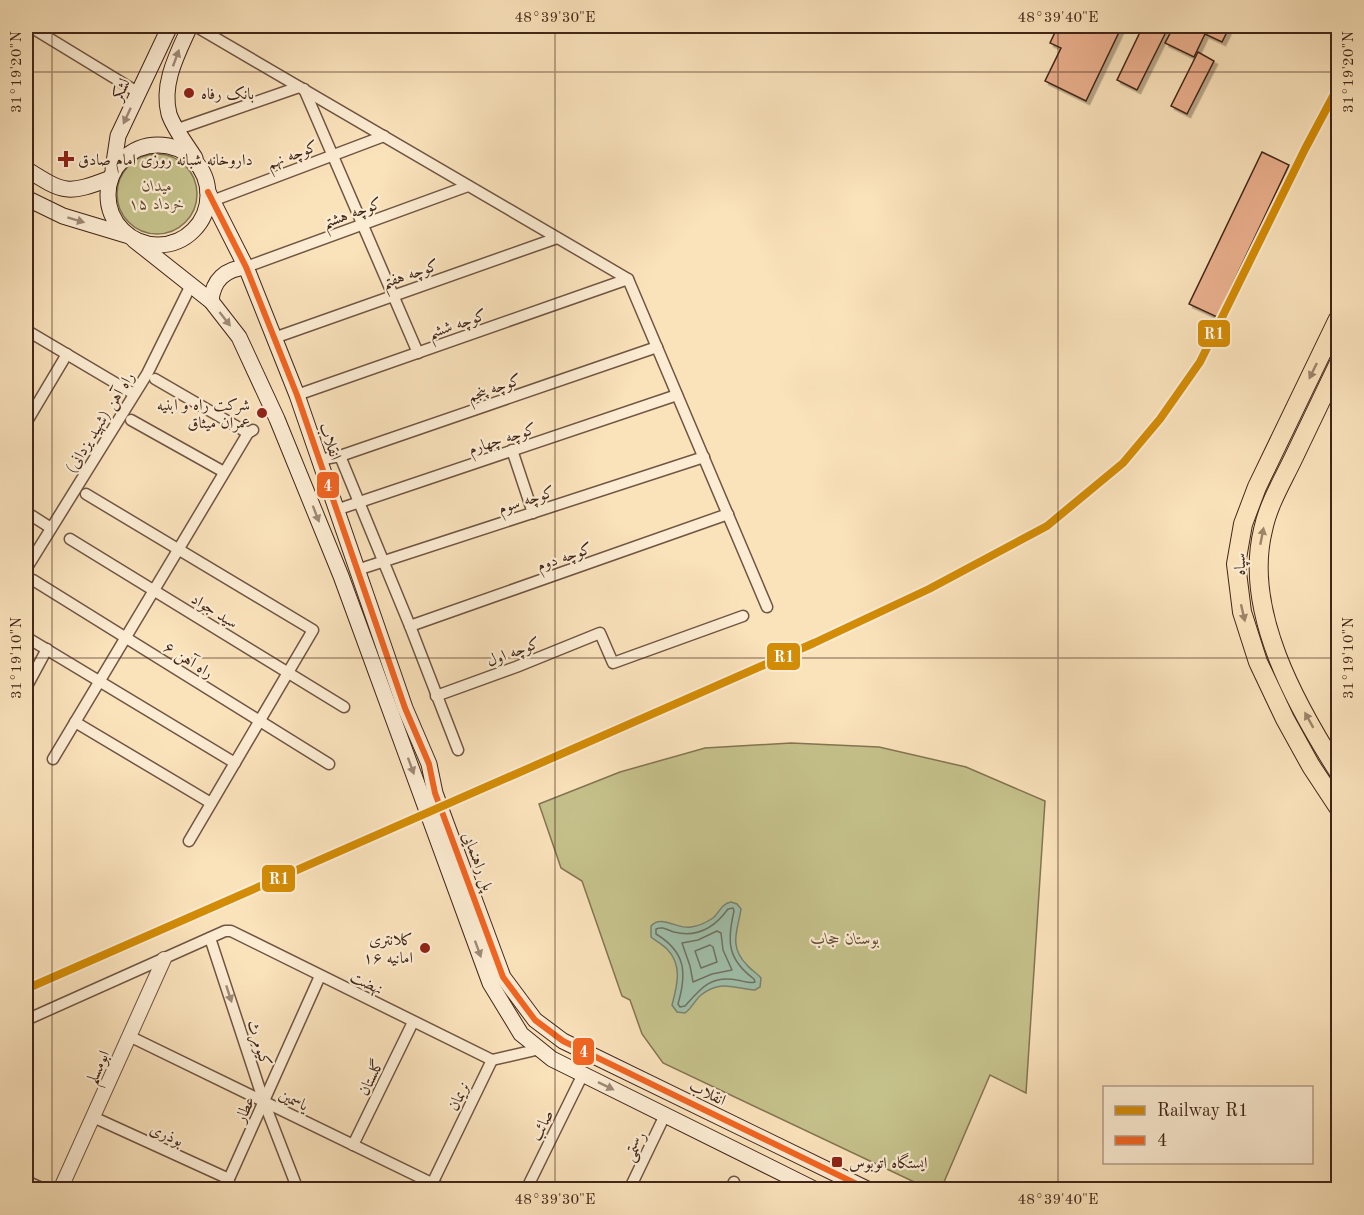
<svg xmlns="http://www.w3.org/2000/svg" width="1364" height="1215" font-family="'Old Standard TT',Amiri,serif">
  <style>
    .green { fill: #c5c18b; stroke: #847452; stroke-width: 1.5 }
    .water { fill: #9fbfaa; stroke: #7a8270; stroke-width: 1.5 }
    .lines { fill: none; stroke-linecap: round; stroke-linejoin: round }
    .shore { stroke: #707262; stroke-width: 1.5 }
    .building { fill: #eaaf8d; stroke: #422619; stroke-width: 1.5; filter: url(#shadow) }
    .minor-casing { stroke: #705542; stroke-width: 13 }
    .tertiary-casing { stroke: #705542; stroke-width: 16 }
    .secondary-casing { stroke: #422619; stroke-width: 17 }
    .primary-casing { stroke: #422619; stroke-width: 20 }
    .minor { stroke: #fcecd3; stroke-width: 10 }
    .tertiary { stroke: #fcecd3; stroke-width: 14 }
    .secondary { stroke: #fcecd3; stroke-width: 15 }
    .primary { stroke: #fae2bb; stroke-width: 18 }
    .rail-casing { stroke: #422619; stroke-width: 6 }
    .rail { stroke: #fcecd3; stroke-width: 4; stroke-dasharray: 11; stroke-linecap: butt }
    .bus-1-casing { stroke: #fcecd3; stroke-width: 10 }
    .bus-1 { stroke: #f26522; stroke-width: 6 }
    .rail-1-casing { stroke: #fcecd3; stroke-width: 12 }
    .rail-1 { stroke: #d38c05; stroke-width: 8 }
    .oneway { fill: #9f8976 }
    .oneway2 { fill: #9e846a }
    .ticks { fill: none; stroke: #422619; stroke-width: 1.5; stroke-opacity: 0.45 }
    .poi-dot { fill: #8f2418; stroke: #fcecd3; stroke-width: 2 }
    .labels { text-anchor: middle; stroke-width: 4.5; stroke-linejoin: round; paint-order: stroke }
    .street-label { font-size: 16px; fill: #422619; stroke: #fcecd3 }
    .poi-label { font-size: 16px; fill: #422619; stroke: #fcecd3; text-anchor: start }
    .park-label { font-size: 16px; font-style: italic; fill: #634d36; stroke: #fcecd3 }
    .line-badge { stroke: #fcecd3; stroke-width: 2 }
    .badge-label { font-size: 16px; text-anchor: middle; font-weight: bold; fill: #fff }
    .neatline { fill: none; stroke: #422619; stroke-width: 2 }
    .ticks-label { font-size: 15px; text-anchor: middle; fill: #422619 }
  </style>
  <defs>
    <filter id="shadow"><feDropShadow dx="3.5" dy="3.5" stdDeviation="0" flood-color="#0004"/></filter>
  </defs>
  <rect width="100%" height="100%" fill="#fae2bb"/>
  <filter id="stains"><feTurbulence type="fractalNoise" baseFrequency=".00333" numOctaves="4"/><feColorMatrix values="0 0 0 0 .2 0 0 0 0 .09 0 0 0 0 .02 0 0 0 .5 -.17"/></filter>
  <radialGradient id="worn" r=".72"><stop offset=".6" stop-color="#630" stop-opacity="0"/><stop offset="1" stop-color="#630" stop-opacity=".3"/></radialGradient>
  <g class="green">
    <circle cx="157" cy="194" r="40"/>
    <polygon points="791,743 879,747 966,767 1045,801 1026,1093 990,1075 941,1189 929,1189 663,1063 642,1034 630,1000 622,996 582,881 561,868 539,804 620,772 705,748"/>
  </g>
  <path class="water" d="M731,902L737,904L741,909C738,930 728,946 747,965C751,970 757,973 761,978L760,987L755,990C734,989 721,979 701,995C695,1000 692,1008 685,1013L677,1012L672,1005C677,986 683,965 667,949C662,944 656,941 651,937V926C661,914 678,930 691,927C699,926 707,922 713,918C720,912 721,904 731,902Z"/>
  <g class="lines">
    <g class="shore">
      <path d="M728,909L733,908L734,911C727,941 727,959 754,979L755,982C749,984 744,981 737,980C710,975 700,989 685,1006L680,1007L678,1004C687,973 686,952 656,934V929C663,926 667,930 674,932C697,938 715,927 728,909Z"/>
      <polygon points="717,931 721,933 723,950 732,970 712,974 693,982 690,966 682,943 698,940"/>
      <polygon points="710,945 713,947 717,962 701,968 695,951"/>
    </g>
  </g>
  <g class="building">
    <polygon points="1058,26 1122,26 1086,101 1045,81 1061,48 1050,43"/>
    <polygon points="1143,26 1169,26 1137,90 1117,80"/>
    <polygon points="1174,26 1230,26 1222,42 1205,34 1194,57 1165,43"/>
    <polygon points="1198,52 1214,61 1187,114 1171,106"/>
    <polygon points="1262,152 1289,165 1217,317 1189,304"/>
  </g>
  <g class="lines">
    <g class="minor-casing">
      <g id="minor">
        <polyline points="29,26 139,93"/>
        <polyline points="195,26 628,279 767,607"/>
        <polyline points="304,89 418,353"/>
        <polyline points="178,129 299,87"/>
        <polyline points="212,201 384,136"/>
        <polyline points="246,267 468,186"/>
        <polyline points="26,330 134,394"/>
        <polyline points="274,338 557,238"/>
        <polyline points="155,379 248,433"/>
        <polyline points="297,395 628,279"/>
        <polyline points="131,420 224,472"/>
        <polyline points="26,423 67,354"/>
        <polyline points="512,450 533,513"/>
        <polyline points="340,456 657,347"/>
        <polyline points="319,460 340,456 410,626 458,750"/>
        <polyline points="86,494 313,630 189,841"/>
        <polyline points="336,510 677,395"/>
        <polyline points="26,512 51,528"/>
        <polyline points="70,539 344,707"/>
        <polyline points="26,569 147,374 191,285"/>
        <polyline points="357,570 704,457"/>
        <polyline points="33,580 329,764"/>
        <polyline points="410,626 728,514"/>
        <polyline points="26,637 235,763"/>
        <polyline points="26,688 47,649"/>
        <polyline points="436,696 516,667 600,633 613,663 743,616"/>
        <polyline points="75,722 211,803"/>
        <polyline points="53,759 248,433 253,430"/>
        <polyline points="210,938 264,1102 298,1190"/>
        <polyline points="26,1020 225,931 231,931 492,1060"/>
        <polyline points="129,1036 446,1190"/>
        <polyline points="492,1060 540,1049"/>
        <polyline points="93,1117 229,1179"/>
        <polyline points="353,1145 413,1022"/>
        <polyline points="26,1181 46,1190"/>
        <polyline points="224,1190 320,976"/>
        <polyline points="429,1190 492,1060"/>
        <polyline points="526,1190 583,1074"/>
        <polyline points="629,1190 665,1115"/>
        <polyline points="730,1190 734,1182"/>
      </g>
    </g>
    <g class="tertiary-casing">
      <polyline id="tertiary" points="60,1190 164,959"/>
    </g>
    <g class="secondary-casing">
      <g id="secondary">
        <path d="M190,26C178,53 161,83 169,114C174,129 187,145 195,158"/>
        <circle cx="158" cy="195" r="50"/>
        <path d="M26,169C64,193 67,195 111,178"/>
        <polyline points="113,169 118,136 170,26"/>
        <polyline points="208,192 246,267 297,395 405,708 429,764 435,793 503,977 535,1020 563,1041 869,1190"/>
        <polyline points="26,198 63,216 126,235"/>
        <polyline points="134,240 211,301 239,337 277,419 341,576 490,983 521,1034 552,1059 816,1190"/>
        <path d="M211,301C213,280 225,269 246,267"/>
      </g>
    </g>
    <g class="primary-casing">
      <g id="primary">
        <polyline points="1338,319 1257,487 1243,524 1236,564 1242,612 1258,662 1285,719 1311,766 1338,807"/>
        <path d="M1338,365C1323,396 1308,428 1293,459C1282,482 1268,505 1263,530C1243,611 1296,705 1338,771"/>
      </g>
    </g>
    <use href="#minor" class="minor"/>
    <use href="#tertiary" class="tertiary"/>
    <use href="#secondary" class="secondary"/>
    <use href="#primary" class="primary"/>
    <g class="rail-casing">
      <polyline id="rail" points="1334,93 1338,84"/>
    </g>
    <use href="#rail" class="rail"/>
    <g class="bus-1-casing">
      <polyline id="bus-1" points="208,192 246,267 297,395 405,708 429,764 435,793 503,977 535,1020 563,1041 869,1190"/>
    </g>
    <use href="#bus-1" class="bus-1"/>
    <g class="rail-1-casing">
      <polyline id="rail-1" points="26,989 814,643 929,589 1047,526 1123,463 1160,419 1200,362 1305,149 1338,87"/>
    </g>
    <use href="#rail-1" class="rail-1"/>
  </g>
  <defs><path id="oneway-solid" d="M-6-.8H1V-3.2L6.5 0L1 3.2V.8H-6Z" transform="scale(1.5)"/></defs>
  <g class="oneway">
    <use href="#oneway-solid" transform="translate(176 58) rotate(-70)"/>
    <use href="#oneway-solid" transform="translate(127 116) rotate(115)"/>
    <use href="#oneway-solid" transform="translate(76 220) rotate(17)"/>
    <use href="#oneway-solid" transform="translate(225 319) rotate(52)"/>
    <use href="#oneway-solid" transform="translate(316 514) rotate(69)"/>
    <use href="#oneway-solid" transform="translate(411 766) rotate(70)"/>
    <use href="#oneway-solid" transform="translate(478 949) rotate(70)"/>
    <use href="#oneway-solid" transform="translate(229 994) rotate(72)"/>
    <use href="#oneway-solid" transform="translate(606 1086) rotate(26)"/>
  </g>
  <g class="oneway2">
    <use href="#oneway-solid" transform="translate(1313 371) rotate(116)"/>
    <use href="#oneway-solid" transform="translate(1262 536) rotate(-79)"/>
    <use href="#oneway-solid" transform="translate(1243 613) rotate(77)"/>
    <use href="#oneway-solid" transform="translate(1309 720) rotate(-119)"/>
  </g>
  <path class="ticks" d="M52,26V1190M555,26V1190M1058,26V1190M26,72H1338M26,658H1338"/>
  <g class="poi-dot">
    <circle cx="189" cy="93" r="6"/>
    <path d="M63 150h6v6h6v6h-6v6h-6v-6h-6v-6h6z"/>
    <circle cx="262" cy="413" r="6"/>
    <circle cx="425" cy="948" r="6"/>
    <rect x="831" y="1156" width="12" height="12" rx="3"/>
  </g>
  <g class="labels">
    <g class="street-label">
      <text transform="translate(120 89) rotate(-65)" y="6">لشکر</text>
      <text transform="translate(292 154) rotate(-21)" y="6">کوچه نهم</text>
      <text transform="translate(352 212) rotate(-20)" y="6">کوچه هشتم</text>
      <text transform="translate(410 273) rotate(-19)" y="6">کوچه هفتم</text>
      <text transform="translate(457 323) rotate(-19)" y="6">کوچه ششم</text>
      <text transform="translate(494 387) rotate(-19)" y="6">کوچه پنجم</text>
      <text transform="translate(99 422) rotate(-58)" y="6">راه آهن (شهید یزدانی)</text>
      <text transform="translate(502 438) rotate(-18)" y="6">کوچه چهارم</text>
      <text transform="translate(331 441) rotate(71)" y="6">انقلاب</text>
      <text transform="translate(526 499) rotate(-18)" y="6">کوچه سوم</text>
      <text transform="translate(564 556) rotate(-19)" y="6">کوچه دوم</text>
      <text transform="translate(1239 564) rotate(-89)" y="6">سپاه</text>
      <text transform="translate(215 610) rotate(32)" y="6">سید جواد</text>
      <text transform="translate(513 651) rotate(-21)" y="6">کوچه اول</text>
      <text transform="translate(189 659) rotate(32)" y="6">راه آهن ۶</text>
      <text transform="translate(479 861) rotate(69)" y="6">پل راهنمایی</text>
      <text transform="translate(367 982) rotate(26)" y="6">نهضت</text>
      <text transform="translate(260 1043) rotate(72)" y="6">کیومرث</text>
      <text transform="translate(97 1067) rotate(-66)" y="6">ابومسلم</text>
      <text transform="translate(370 1077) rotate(-64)" y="6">گلستان</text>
      <text transform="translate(708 1092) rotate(26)" y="6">انقلاب</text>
      <text transform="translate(458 1096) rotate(-64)" y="6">نریمان</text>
      <text transform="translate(294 1099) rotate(26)" y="6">یاسمین</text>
      <text transform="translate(244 1109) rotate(-66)" y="6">عطار</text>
      <text transform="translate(541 1125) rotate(-64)" y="6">صائب</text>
      <text transform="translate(167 1134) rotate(24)" y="6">بوذری</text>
      <text transform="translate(634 1146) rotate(-64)" y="6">رستمی</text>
    </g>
    <g class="poi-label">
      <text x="201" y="99">بانک رفاه</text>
      <text x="78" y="165">داروخانه شبانه روزی امام صادق</text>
      <text x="250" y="410" text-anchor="end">شرکت راه و ابنیه<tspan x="250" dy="18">عمران میثاق</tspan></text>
      <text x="413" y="945" text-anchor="end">کلانتری<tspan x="413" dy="18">۱۶ امانیه</tspan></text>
      <text x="849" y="1168">ایستگاه اتوبوس</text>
    </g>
    <g class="park-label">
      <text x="157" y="191">میدان<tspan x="157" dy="18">۱۵ خرداد</tspan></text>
      <text x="845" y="944">بوستان حجاب</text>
    </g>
  </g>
  <g class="line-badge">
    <rect x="1197" y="319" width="34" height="29" rx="6" fill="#d38c05"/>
    <rect x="316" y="471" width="24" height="28" rx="6" fill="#f26522"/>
    <rect x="766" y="642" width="35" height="29" rx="6" fill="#d38c05"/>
    <rect x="261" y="864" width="35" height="29" rx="6" fill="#d38c05"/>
    <rect x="572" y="1037" width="23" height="29" rx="6" fill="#f26522"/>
  </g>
  <g class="badge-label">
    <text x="1214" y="339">R1</text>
    <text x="328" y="491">4</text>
    <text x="784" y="662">R1</text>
    <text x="279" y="884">R1</text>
    <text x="584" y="1057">4</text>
  </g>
  <rect width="1364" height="1215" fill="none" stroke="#fae2bb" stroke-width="66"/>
  <rect x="1103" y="1086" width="210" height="78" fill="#fcecd3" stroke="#b29d89" stroke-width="1.5"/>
  <rect x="1115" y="1106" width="30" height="9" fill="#d38c05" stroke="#b29d89" stroke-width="1.5"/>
  <text x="1157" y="1116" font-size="18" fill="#422619">Railway R1</text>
  <rect x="1115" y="1136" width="30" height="9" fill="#f26522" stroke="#b29d89" stroke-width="1.5"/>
  <text x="1157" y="1146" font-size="18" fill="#422619">4</text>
  <rect x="33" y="33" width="1298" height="1149" class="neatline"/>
  <g class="ticks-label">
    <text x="555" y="22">48°39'30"E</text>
    <text x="1058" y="22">48°39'40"E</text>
    <text transform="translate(16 72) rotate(-90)" y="5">31°19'20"N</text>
    <text transform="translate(1348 72) rotate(-90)" y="5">31°19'20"N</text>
    <text transform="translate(16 658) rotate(-90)" y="5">31°19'10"N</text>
    <text transform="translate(1348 658) rotate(-90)" y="5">31°19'10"N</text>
    <text x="555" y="1204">48°39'30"E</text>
    <text x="1058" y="1204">48°39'40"E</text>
  </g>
  <rect width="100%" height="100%" filter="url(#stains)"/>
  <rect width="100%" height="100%" fill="url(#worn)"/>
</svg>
